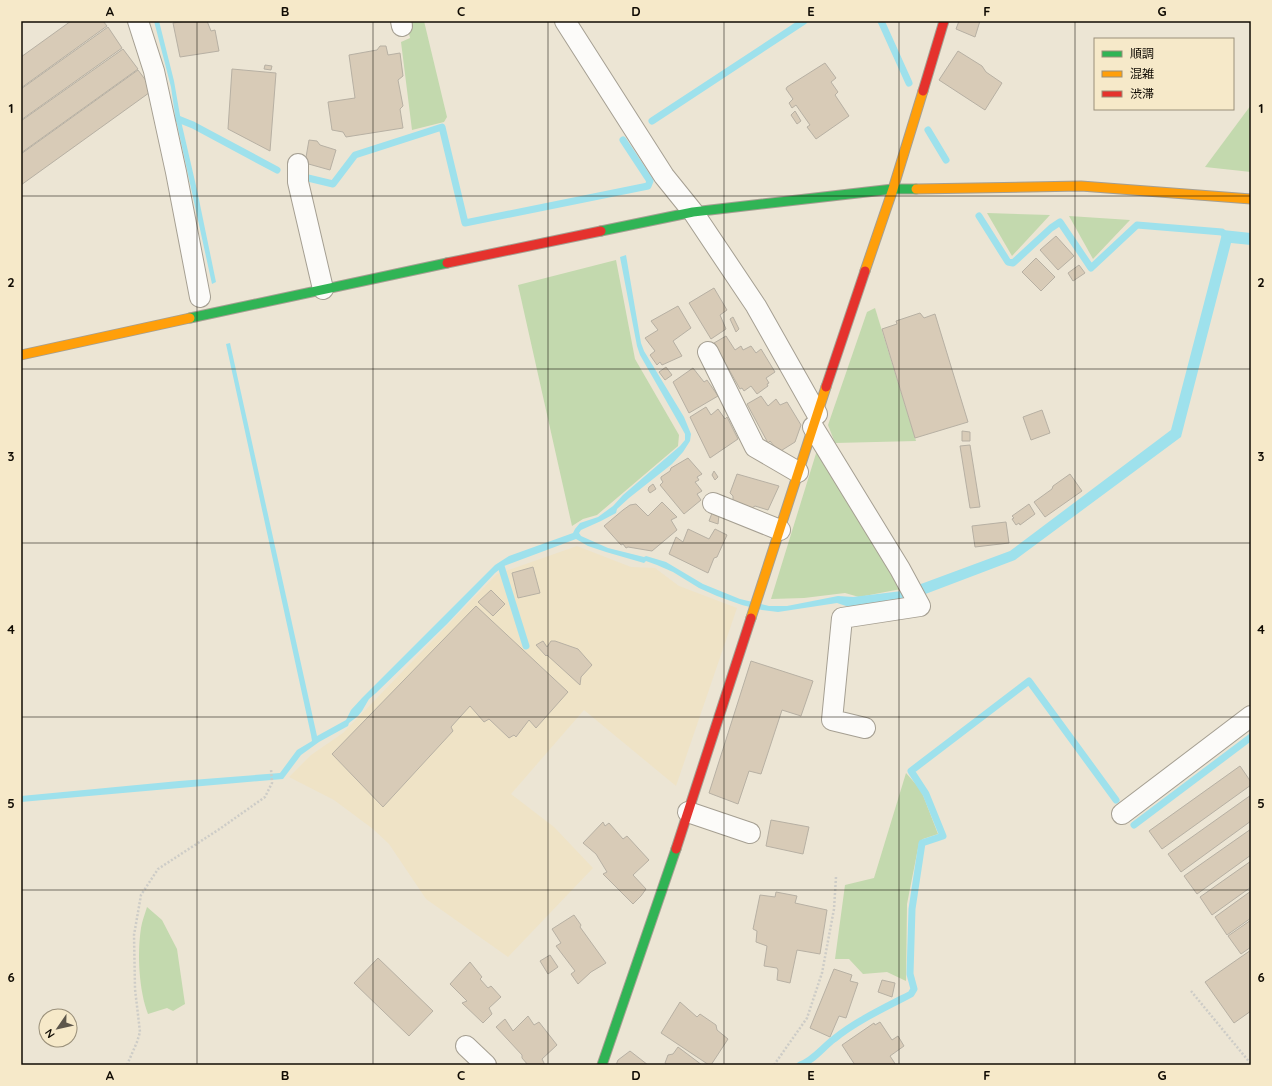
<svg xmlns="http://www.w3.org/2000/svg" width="1272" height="1086" font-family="Quicksand,'Noto Sans JP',sans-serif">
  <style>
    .built { fill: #efe3c6 }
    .green { fill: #c3d9ae }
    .water { fill: #9ee1ec }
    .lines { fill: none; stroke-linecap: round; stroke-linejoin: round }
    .stream { stroke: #9ee1ec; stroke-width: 7 }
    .building { fill: #d8cbb7; stroke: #b7b0a3 }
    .street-casing { stroke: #a59f92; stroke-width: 22 }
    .fast-casing { stroke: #a59f92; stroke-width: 11 }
    .slow-casing { stroke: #a59f92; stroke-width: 11 }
    .jam-casing { stroke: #a59f92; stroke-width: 11 }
    .path { stroke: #cdccc7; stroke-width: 2.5; stroke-dasharray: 2 2; stroke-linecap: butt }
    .street { stroke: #fcfbf9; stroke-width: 20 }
    .fast { stroke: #30b455; stroke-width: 9 }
    .slow { stroke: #ff9f0a; stroke-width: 9 }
    .jam { stroke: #e5322d; stroke-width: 9 }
    .grid { fill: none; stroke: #100b03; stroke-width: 1; stroke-opacity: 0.55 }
    .neatline { fill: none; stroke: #100b03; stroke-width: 1.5 }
    .grid-label { font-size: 13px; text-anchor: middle; font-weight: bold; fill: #100b03 }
  </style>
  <rect width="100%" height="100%" fill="#ece5d4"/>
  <polygon class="built" points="577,546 631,567 655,568 679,586 737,608 676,786 584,710 511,794 554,827 593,868 508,957 426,899 389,844 373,829 334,800 289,777 311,755 343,733 497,574"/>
  <g class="green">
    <polygon points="406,21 424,21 447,117 444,122 412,130 401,42 410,38"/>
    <polygon points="1251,105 1251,172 1205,167"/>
    <polygon points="987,213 1050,215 1012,256"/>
    <polygon points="1069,216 1130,220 1093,259"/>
    <polygon points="616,260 635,359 679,435 678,446 597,515 583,519 572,526 518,285"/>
    <polygon points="875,308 916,441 835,443 828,425 867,312"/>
    <polygon points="818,447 901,589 859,597 845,593 804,598 771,599"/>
    <polygon points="906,773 921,790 938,834 923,839 919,843 907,904 906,981 887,972 863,974 849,959 835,959 845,885 874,878"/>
    <path d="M147,907L162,920L177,949L185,1004L173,1011L167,1008L148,1014C139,990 137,954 141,928C142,921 145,914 147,907Z"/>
  </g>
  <g class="water">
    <polygon points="154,21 159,21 174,81 181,121 197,190 216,282 212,284 175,115 171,87"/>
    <polygon points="1223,230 1251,233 1251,245 1231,243 1181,437 1015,560 907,601 858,608 846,606 837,603 778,612 762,610 742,605 717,596 699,588 673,572 657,565 646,561 644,563 606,552 588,546 576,539 504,566 495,573 447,624 376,693 369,699 362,711 358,716 349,723 348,726 319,742 301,755 283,779 21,802 21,796 179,781 280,773 297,750 312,741 311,735 226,344 230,343 317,736 346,720 351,710 362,698 495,565 509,556 573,533 575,529 580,523 598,517 613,506 623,495 680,446 685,440 685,434 680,425 640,355 637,346 620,257 626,255 641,343 644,351 684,417 691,434 690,441 683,452 672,464 629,498 617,509 616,513 601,521 581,530 579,533 581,536 608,548 644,557 646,556 666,562 703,584 740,599 769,606 787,606 838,596 853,597 902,591 1010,551 1171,430"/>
  </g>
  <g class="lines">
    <g class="stream">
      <polyline points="881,21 909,83"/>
      <polyline points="178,119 193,125 277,170"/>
      <polyline points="652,121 804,21"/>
      <polyline points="928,130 946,160"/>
      <polyline points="308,178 333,184 355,155 442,127 465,223 648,186 650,181 623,140"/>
      <polyline points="979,216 1008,262 1013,263 1051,228 1060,222 1091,268 1137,225 1222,232 1227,237"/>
      <polyline points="501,566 526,646"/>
      <polyline points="1134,825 1251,737"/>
      <path d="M800,1065C813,1061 823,1047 834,1039C856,1021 886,1007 911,994L914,989L910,974L912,909L922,843L943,836L926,794L911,771L1029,681L1116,800"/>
    </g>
  </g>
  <g class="building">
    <polygon points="71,21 103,21 107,26 21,88 21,57"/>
    <polygon points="186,21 207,21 211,31 215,30 219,51 180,57 173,23"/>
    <polygon points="959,21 980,21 975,37 956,29"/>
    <polygon points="108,27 122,48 21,120 21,89"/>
    <polygon points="380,46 386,46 388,55 400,53 403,76 398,80 403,106 400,109 403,128 346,137 343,132 332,130 328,102 355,98 349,55 377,50"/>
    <polygon points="123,49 138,69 21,153 21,121"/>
    <polygon points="958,51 982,66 986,72 1002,83 985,110 939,80"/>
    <polygon points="825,63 836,78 831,82 838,92 835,95 849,116 816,139 807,127 810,125 796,105 792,108 789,103 793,99 786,89 787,87"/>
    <polygon points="265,65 272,66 271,70 264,69"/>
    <polygon points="232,69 276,73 270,151 228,129"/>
    <polygon points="138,70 153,90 21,185 21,154"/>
    <polygon points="795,111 801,121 797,124 791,115"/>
    <polygon points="309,140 317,141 320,145 336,150 330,170 305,163"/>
    <polygon points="1056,236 1074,256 1058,270 1040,250"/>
    <polygon points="1036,258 1055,277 1041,291 1022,272"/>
    <polygon points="1079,265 1085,273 1073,281 1068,273"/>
    <polygon points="714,288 727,310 720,315 726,329 711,339 689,303"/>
    <polygon points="678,306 691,328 673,341 682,356 662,365 660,362 657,365 650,355 655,351 645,338 658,330 651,321"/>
    <polygon points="920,313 924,318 935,314 968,422 915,438 882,329 897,324 896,321"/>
    <polygon points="733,317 739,329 736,332 730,319"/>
    <polygon points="726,336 735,350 741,346 743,350 751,346 756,353 761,349 775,372 766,378 769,383 767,384 768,386 757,394 751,386 744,391 742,388 740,389 714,343"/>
    <polygon points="666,367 672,375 665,380 659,372"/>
    <polygon points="693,368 704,382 707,380 718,396 689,413 673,382"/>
    <polygon points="761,396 768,406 776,399 780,405 787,402 801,425 795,442 779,452 770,441 768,443 747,404"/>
    <polygon points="706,407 711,415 718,409 725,419 727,417 738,439 710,458 690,417"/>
    <polygon points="1042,410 1050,433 1031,440 1023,417"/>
    <polygon points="962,431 970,432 970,441 962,441"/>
    <polygon points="970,445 980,507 970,508 960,446"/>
    <polygon points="688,458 702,474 697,477 699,480 695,482 702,491 697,494 701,500 684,514 660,485 663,482 661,479 661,477 670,471 671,468"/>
    <polygon points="714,471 718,477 715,480 712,475"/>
    <polygon points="737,474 779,486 768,510 755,506 752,508 733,501 733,496 730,493"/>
    <polygon points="1070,474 1082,491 1045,517 1034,502 1052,489 1053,486"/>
    <polygon points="653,484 656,489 650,493 648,490 649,487"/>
    <polygon points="662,502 677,517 671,520 677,530 652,551 628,547 626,548 623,544 621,545 604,526 623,510 630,505 636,504 648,516"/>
    <polygon points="1029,504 1035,514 1020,525 1019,523 1016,525 1012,519 1014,518 1012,516"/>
    <polygon points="712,513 719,515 718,524 709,521"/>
    <polygon points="1006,522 1009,543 975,547 972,526"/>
    <polygon points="688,529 709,539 715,529 727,535 717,557 714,558 708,573 669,554 676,537 683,542"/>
    <polygon points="533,567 540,593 518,598 512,573"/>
    <polygon points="491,590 505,604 493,616 478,602"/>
    <polygon points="476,606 568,692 536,728 529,720 516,737 514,735 509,738 489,719 484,722 470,706 451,727 453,731 383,807 332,754"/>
    <polygon points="543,641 547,647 551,641 555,641 578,649 592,665 581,677 580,685 547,655 546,656 536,645"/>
    <polygon points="751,661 813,681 801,716 782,710 761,774 749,771 738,804 709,793"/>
    <polygon points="1240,766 1251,782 1251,785 1162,849 1149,831"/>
    <polygon points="1251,795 1251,821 1181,872 1168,854"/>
    <polygon points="771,820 809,827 803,854 766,846"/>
    <polygon points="603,822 605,826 609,823 623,839 627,836 649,860 633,875 646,889 641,896 633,904 603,874 607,872 596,854 583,843"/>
    <polygon points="1251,829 1251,855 1197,894 1184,876"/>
    <polygon points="1251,861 1251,887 1212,915 1200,897"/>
    <polygon points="1251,891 1251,918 1227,935 1215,917"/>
    <polygon points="776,892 797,896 795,903 827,910 820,954 797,950 790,983 777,980 778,970 777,968 764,966 767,946 756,942 757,931 753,929 760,895 775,897"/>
    <polygon points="574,915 581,925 580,927 606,963 591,972 578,984 571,974 575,971 556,946 561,943 552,929"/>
    <polygon points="1251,920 1251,947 1241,954 1228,936"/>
    <polygon points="1251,950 1251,1011 1234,1023 1205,982"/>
    <polygon points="550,955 558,967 548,974 540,961"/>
    <polygon points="378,958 433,1011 409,1036 354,983"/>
    <polygon points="470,962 482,977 480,979 488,988 491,986 501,997 489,1008 492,1014 483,1023 462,1003 467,1001 450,984"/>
    <polygon points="834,969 852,975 850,981 858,983 846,1018 839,1016 830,1037 810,1028"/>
    <polygon points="882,980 895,983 892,997 878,992"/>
    <polygon points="680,1002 697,1017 700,1014 716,1025 717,1030 728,1039 711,1065 709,1065 661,1033"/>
    <polygon points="528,1016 534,1025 539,1022 557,1045 542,1059 545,1065 528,1065 522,1058 522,1055 496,1027 505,1019 513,1031"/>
    <polygon points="880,1022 892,1040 898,1036 904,1046 890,1056 896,1065 855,1065 842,1045 874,1023 875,1025"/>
    <polygon points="678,1047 702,1065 668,1065 665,1063 668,1055 673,1054"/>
    <polygon points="630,1051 648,1065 616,1065 618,1060"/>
  </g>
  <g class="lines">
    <g class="street-casing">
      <g id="street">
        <polyline points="138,21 154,71 176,172 200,297"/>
        <polyline points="401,21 402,26"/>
        <polyline points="565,21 664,176 693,212 756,306 817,414"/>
        <polyline points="298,164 298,182 323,289"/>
        <polyline points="708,352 755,447 798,472"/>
        <polyline points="813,427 900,569 920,606 842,618 832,720 865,728"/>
        <polyline points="713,503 780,530"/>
        <polyline points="688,812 750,833"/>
        <polyline points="1122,814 1251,716"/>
        <polyline points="466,1046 486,1065"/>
      </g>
    </g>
    <g class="fast-casing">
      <g id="fast">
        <polyline points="601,231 693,212 893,189 916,189"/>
        <polyline points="190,318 447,263"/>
        <polyline points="602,1065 676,849"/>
      </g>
    </g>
    <g class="slow-casing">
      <g id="slow">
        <polyline points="916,189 1081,186 1251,199"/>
        <polyline points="865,271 893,189 923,91"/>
        <polyline points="21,355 190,318"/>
        <polyline points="751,618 826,387"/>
      </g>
    </g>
    <g class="jam-casing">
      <g id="jam">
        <polyline points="923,91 944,21"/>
        <polyline points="447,263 601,231"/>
        <polyline points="826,387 865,271"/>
        <polyline points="676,849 751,618"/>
      </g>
    </g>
    <g class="path">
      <polyline points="1191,991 1251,1064"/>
      <polyline points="127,1065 137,1042 140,1032 135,989 134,935 141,895 158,869 221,828 265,797 272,783 271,769"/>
      <polyline points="774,1065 807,1018 822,973 834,909 836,877"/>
    </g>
    <use href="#street" class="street"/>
    <use href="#fast" class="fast"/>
    <use href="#slow" class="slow"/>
    <use href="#jam" class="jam"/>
  </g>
  <path class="grid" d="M197,21V1065M373,21V1065M548,21V1065M724,21V1065M899,21V1065M1075,21V1065M21,196H1251M21,369H1251M21,543H1251M21,717H1251M21,890H1251"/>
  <rect width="1272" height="1086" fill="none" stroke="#f6e9c9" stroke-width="44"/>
  <rect x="1094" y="38" width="140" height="72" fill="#f6e9c9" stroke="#9a907a"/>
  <rect x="1102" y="51" width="20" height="6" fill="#30b455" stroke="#9a907a"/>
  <text x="1130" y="58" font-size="12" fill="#100b03">順調</text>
  <rect x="1102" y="71" width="20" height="6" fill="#ff9f0a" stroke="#9a907a"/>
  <text x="1130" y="78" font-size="12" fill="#100b03">混雑</text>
  <rect x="1102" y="91" width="20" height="6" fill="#e5322d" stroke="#9a907a"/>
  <text x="1130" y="98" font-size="12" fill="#100b03">渋滞</text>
  <g transform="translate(58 1028) rotate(236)"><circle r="19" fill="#f6e9c9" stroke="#9a907a"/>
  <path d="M0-3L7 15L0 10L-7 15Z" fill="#5d574c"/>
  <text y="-6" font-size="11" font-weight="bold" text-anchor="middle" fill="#100b03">N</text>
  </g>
  <rect x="22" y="22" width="1228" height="1042" class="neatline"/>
  <g class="grid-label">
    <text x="110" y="16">A</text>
    <text x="285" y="16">B</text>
    <text x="461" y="16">C</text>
    <text x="636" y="16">D</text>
    <text x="811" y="16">E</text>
    <text x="987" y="16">F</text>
    <text x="1162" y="16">G</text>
    <text x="11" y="113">1</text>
    <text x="1261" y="113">1</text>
    <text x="11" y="287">2</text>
    <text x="1261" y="287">2</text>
    <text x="11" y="461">3</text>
    <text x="1261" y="461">3</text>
    <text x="11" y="634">4</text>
    <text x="1261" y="634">4</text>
    <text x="11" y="808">5</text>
    <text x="1261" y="808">5</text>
    <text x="11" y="982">6</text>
    <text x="1261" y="982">6</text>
    <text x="110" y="1080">A</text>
    <text x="285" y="1080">B</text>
    <text x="461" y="1080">C</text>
    <text x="636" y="1080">D</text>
    <text x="811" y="1080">E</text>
    <text x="987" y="1080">F</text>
    <text x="1162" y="1080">G</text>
  </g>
</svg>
